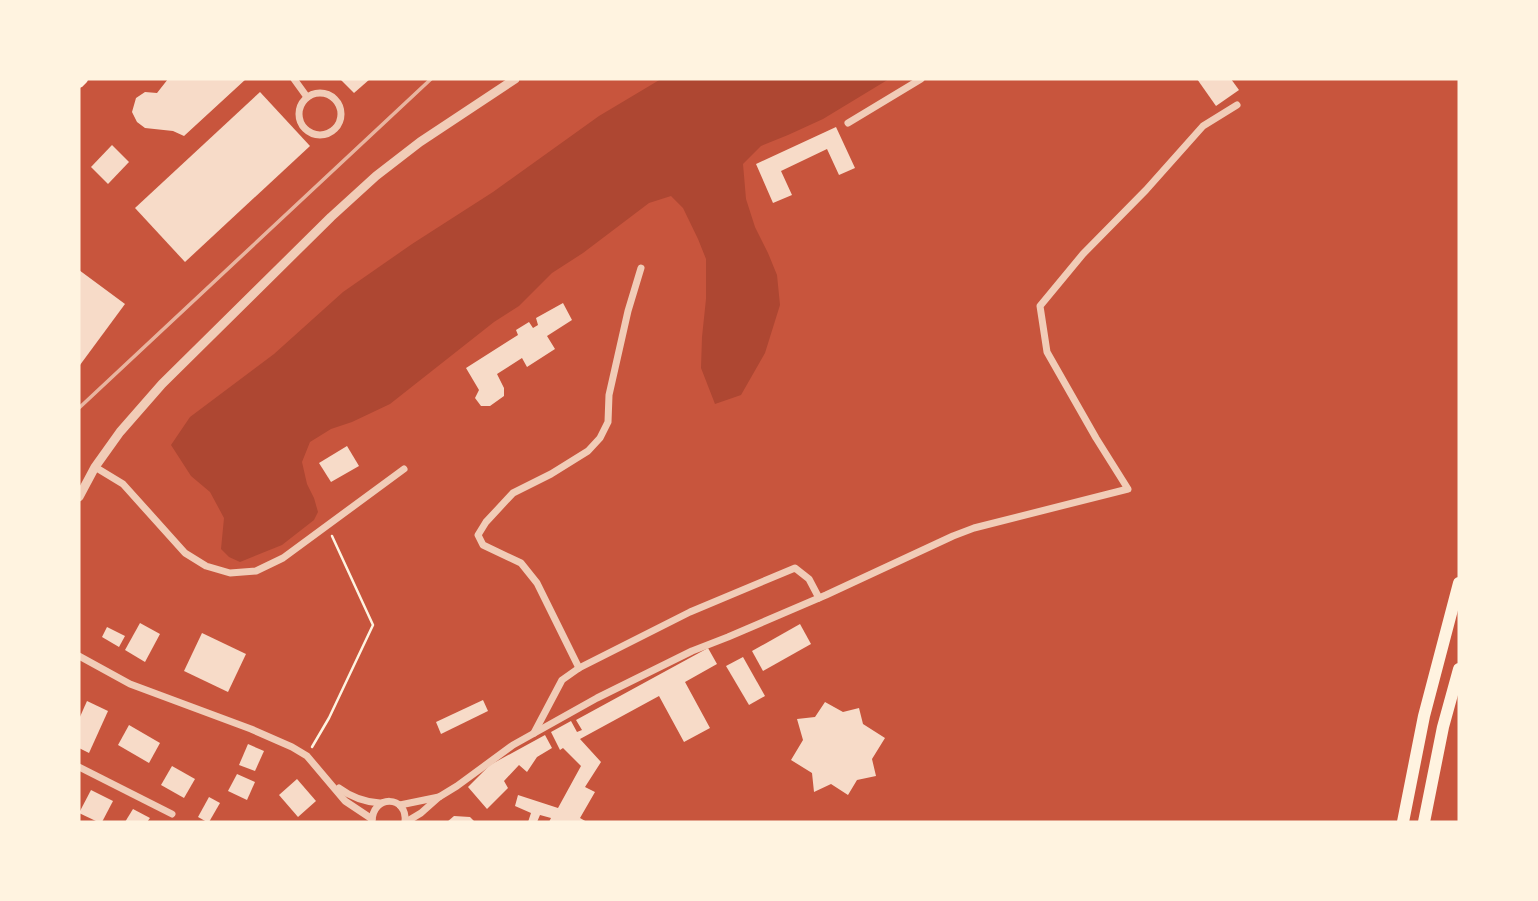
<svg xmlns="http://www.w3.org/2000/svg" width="1538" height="901" font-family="Poppins,sans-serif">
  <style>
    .green { fill: #ae4732 }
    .building { fill: #f7dbc8 }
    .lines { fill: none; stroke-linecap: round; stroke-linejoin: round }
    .path { stroke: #fff3e0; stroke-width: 2.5 }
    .minor { stroke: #f1ccb7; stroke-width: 7 }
    .tertiary { stroke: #f1ccb7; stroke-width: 9 }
    .secondary { stroke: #fff3e0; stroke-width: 10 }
    .trunk { stroke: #fff3e0; stroke-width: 12 }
    .rail { stroke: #e9b49f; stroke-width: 3.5 }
  </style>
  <rect width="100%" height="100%" fill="#c8553d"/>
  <polygon class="green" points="661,79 889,79 823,119 788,135 761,146 743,164 746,199 755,227 768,253 777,275 780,305 765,353 741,395 715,404 701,368 702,337 706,299 706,259 698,239 683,208 671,196 649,203 583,253 552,273 519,306 494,322 390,404 352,422 331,429 310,442 302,462 307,484 314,498 318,512 314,520 282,545 240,562 229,557 221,549 224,518 210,492 191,476 171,445 190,417 274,354 343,292 412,244 493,192 599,116"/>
  <g class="building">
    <polygon points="168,79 246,79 184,136 173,131 145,128 137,122 132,112 136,98 145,92 157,93"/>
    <polygon points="340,79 370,79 354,93"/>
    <polygon points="1197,79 1231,79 1239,90 1216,106"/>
    <polygon points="260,92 310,146 185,262 135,208"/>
    <polygon points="836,127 855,168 839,175 827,149 781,171 792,195 773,203 756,164"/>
    <polygon points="112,145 129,162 108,184 91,167"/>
    <polygon points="79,270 125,304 80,365 79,363"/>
    <polygon points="563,303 572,320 547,336 555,349 527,367 522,358 497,374 504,388 504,396 490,406 481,406 475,398 479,390 466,368 518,335 516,330 529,322 533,328 538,325 536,318"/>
    <polygon points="347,446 359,466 331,482 319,463"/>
    <polygon points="140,623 160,634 145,662 125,650"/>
    <polygon points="800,624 811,644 763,671 752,651"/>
    <polygon points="107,627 125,636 119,647 102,637"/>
    <polygon points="202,633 246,654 228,692 184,671"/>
    <polygon points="708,648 717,664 685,682 710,728 684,742 659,696 580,739 601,762 585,787 595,792 580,818 587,822 549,822 551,818 540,815 537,822 528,822 531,813 515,806 518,795 558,808 581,766 563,748 560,750 551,732 571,721 577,732 582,730 576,720"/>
    <polygon points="743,657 765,696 749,705 726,666"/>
    <polygon points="483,700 488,711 441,734 436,722"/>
    <polygon points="87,701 108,711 89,753 79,748 79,719"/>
    <polygon points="825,702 843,712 859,708 863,724 885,738 872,759 876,776 857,780 848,795 831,784 814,792 812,773 791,760 803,740 797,719 815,717"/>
    <polygon points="129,725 160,743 149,763 118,745"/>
    <polygon points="545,735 552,748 537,757 527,772 519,765 504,781 508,788 487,809 468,787 490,765"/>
    <polygon points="248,744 264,751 255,771 239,765"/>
    <polygon points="172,766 195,779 184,798 161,785"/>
    <polygon points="237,774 255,782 247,800 228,791"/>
    <polygon points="297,779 316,801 298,817 279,795"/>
    <polygon points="91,790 113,801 102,822 98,822 79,813"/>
    <polygon points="209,797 220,803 209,822 207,822 198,817"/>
    <polygon points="133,809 150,818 147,822 125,822"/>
    <polygon points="454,816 470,817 475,822 447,822"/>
  </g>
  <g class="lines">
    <polyline class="path" points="312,747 329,718 373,625 332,536"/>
    <g class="minor">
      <polyline points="294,79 307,97"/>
      <circle cx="320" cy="114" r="21"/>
      <polyline points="848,123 921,79"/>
      <polyline points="95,467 123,484 185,553 206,566 230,573 256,571 283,558 404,469"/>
      <polyline points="79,656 130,684 251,729 292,747 307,756 345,801 372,819"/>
      <polyline points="579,668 537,583 521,563 483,545 478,535 486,522 513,493 551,474 588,451 600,438 608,422 609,395 628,311 641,268"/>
      <polyline points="534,733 562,680 579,668 690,612 795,568 809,579 819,598"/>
      <polyline points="79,767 172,814"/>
      <path d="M339,788C351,797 365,802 380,803"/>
      <polyline points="400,805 439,797"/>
      <path d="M372,822C372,794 408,795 405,822"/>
      <polyline points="406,822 421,813 439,797 457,786 513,745 597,698 692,651 728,637 826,595 953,536 974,528 1128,489 1096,438 1047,352 1040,306 1083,254 1146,190 1203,126 1237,105"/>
    </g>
    <polyline class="tertiary" points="79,497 95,467 120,432 162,384 331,217 376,176 420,142 515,79"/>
    <polyline class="secondary" points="79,83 83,79"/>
    <g class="trunk">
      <polyline points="1403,822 1424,716 1459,583"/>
      <polyline points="1424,822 1443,727 1459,669"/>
    </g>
    <polyline class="rail" points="79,408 431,79"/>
  </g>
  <rect width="1538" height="901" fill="none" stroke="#fff3e0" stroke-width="161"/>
</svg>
